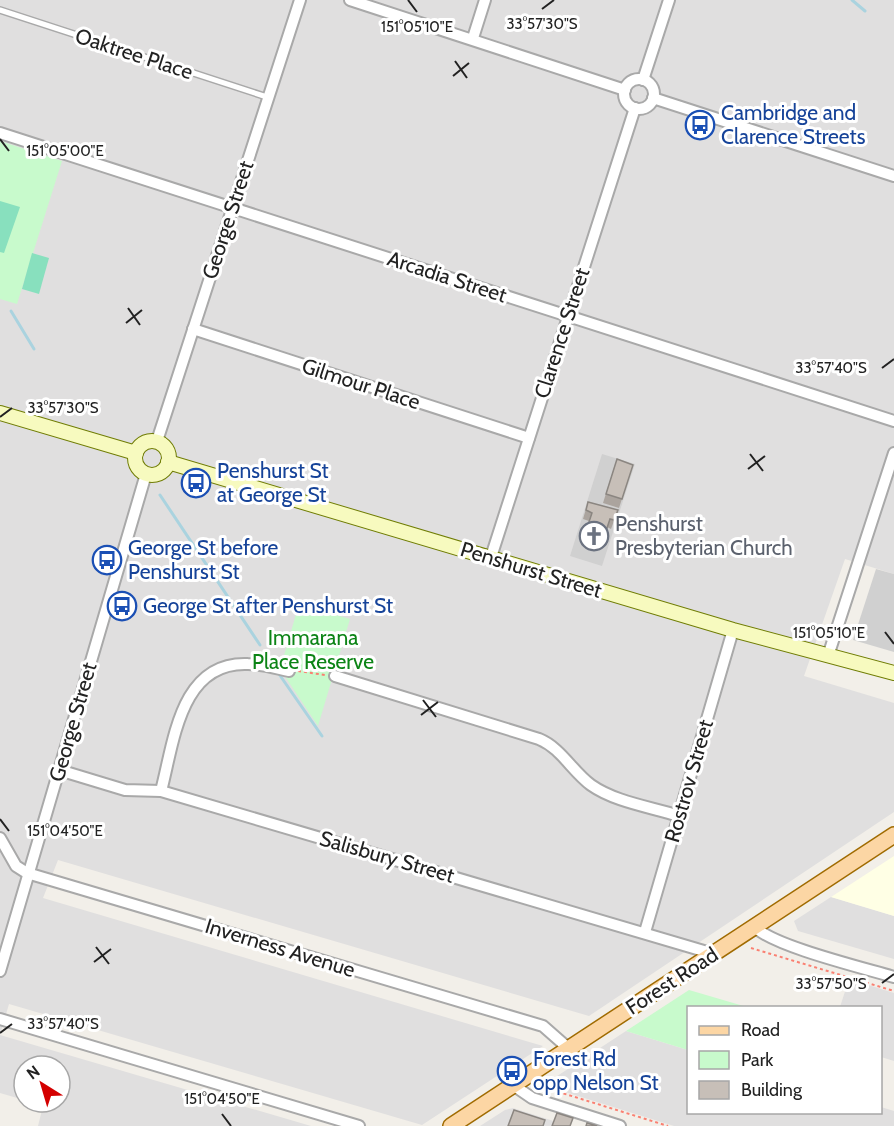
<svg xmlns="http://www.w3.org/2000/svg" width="894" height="1126" font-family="Cabin,sans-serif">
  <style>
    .residential { fill: #e0dfdf }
    .education { fill: #ffffe5 }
    .religious { fill: #d0d0d0 }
    .park { fill: #c8facc }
    .pitch { fill: #88e0be }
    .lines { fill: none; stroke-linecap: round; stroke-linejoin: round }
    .stream { stroke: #aad3df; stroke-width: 3 }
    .lane-casing { stroke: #a9a9a9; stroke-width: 8 }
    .street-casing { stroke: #a9a9a9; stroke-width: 14 }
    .secondary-casing { stroke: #707d05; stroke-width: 16 }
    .primary-casing { stroke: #a06b00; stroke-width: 18 }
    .path { stroke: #fa8072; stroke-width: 2; stroke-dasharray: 3 3; stroke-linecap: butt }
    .lane { stroke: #fff; stroke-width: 5 }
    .street { stroke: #fff; stroke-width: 10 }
    .secondary { stroke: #f7fabf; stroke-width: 14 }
    .primary { stroke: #fcd6a4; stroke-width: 15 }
    .wall { fill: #aba49e }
    .building { fill: #c7bfb8; stroke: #8b8681; stroke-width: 1.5 }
    .ticks { fill: none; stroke: #222; stroke-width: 2 }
    .labels { text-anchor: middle; stroke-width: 6; stroke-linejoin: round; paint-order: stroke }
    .street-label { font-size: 21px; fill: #222; stroke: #fff }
    .transit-label { font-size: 21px; fill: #164399; stroke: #fff; text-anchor: start }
    .worship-label { font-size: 21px; fill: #5b616d; stroke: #fff; text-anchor: start }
    .park-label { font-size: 21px; fill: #0c8416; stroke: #fff }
    .ticks-label { font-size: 15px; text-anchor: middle; fill: #222; stroke: #fff; stroke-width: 6; stroke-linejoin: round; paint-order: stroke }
  </style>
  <rect width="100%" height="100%" fill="#f2efe9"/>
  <g class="residential">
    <polygon points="0,0 894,0 894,574 845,559 804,676 894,703 894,812 589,1016 58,860 43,898 543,1046 422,1125 9,1004 0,1035 311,1126 38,1126 43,1106 31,1102 60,1102 60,1066 24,1066 24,1100 0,1093"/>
    <polygon points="831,897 894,916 894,959 798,931 794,921"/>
    <polygon points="849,979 894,993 894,1061 881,1057 880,1008 840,1007"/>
    <polygon points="626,1031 688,1050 688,1112 880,1112 881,1107 894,1111 894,1126 674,1126 549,1087 548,1082"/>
    <polygon points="513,1108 569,1126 480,1126 505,1110"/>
  </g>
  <polygon class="education" points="894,856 894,916 831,897"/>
  <g class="religious">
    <polygon points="602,454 635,464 602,566 570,556"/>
    <polygon points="876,569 894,574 894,652 853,640"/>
  </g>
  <g class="park">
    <polygon points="0,141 62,161 17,304 0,299"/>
    <polygon points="318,601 335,606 333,614 350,619 318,726 280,669 299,604 314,608"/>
    <polygon points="689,990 747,1007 688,1008 688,1050 626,1031"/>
  </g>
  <g class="pitch">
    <polygon points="0,201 20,207 4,253 0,252"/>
    <polygon points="32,253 49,258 39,294 22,289"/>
  </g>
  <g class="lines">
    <g class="stream">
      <polyline points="852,0 865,11"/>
      <polyline points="11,311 34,349"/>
      <polyline points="160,495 260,645"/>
      <polyline points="279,674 322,736"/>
    </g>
    <g class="lane-casing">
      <polyline id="lane" points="0,10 267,97"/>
    </g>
    <g class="street-casing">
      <g id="street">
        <polyline points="350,0 625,90"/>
        <polyline points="473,38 485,0"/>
        <circle cx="639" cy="94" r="15"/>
        <polyline points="643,80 669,0"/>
        <polyline points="653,98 894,176"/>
        <polyline points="0,133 894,421"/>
        <polyline points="193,329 529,438"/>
        <polyline points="157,441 300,0"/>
        <polyline points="491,557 635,108"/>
        <polyline points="828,656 894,453"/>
        <path d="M335,676L539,739C561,748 572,771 591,785C615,802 651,807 679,816"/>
        <polyline points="59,770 125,790 161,791 714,954"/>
        <path d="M161,791C174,742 180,661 248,664C261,664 275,668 289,671"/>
        <polyline points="0,838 16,866 27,873 543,1026 568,1048"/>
        <path d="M755,927C773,946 864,968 894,977"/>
        <polyline points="645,932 733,630"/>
        <polyline points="0,971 146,474"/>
        <polyline points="0,1019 359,1126"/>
        <polyline points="513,1085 532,1098 620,1126"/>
      </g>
    </g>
    <g class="secondary-casing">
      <g id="secondary">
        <polyline points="0,413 136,453"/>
        <circle cx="152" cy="458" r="17"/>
        <polyline points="168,462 733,630 894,673"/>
      </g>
    </g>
    <g class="primary-casing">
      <polyline id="primary" points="451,1126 894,835"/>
    </g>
    <g class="path">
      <polyline points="298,671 325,675"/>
      <polyline points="751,948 894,991"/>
      <polyline points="542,1084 546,1088 668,1126"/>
    </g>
    <use href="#lane" class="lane"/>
    <use href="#street" class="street"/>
    <use href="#secondary" class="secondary"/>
    <use href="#primary" class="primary"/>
  </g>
  <g class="wall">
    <polygon points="633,465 619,508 603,503 614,468"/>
    <polygon points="588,502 618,510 611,529 607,527 600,548 582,543 589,521 583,519"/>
  </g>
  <g class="building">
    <polygon points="617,459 633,465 622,499 606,494"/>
    <polygon points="588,502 618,510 614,520 610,519 603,540 585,534 592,513 586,510"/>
    <polygon points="514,1110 545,1120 543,1126 508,1126"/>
    <polygon points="557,1113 573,1118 570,1126 552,1126"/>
    <polygon points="587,1123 597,1126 586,1126"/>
  </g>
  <path class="ticks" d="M408,0L417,12M542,9L554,0M455,61L467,78M453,76L469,63M0,139L9,151M128,308L140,325M126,323L142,310M882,368L894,359M0,417L12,408M750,454L763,471M748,469L765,456M885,632L894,644M423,700L436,717M421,715L438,702M0,819L9,831M96,947L109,964M94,962L111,949M882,983L894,974M0,1033L12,1024M222,1114L231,1126"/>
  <defs>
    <g id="bus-ring" transform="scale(1.5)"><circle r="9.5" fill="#fff" stroke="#1a4fb4" stroke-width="1.5"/><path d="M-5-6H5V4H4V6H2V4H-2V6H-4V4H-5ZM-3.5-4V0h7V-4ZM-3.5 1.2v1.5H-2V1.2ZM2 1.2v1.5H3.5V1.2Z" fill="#1a4fb4"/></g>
    <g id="church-ring" transform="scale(1.5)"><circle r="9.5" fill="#fff" stroke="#6b7280" stroke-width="1.5"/><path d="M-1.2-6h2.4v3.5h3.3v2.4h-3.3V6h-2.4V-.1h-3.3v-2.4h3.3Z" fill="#6b7280"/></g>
  </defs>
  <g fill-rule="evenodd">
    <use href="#bus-ring" x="700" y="125"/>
    <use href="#bus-ring" x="196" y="483"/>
    <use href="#church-ring" x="594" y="536"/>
    <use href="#bus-ring" x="107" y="560"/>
    <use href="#bus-ring" x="122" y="606"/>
    <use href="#bus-ring" x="512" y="1071"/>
  </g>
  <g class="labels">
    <g class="street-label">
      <text transform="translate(134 54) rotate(18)" y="7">Oaktree Place</text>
      <text transform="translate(228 220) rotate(-72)" y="7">George Street</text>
      <text transform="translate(447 277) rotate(18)" y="7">Arcadia Street</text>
      <text transform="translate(562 333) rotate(-72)" y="7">Clarence Street</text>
      <text transform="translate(361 384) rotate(18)" y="7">Gilmour Place</text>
      <text transform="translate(531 570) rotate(17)" y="7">Penshurst Street</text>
      <text transform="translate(73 722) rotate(-74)" y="7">George Street</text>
      <text transform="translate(689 781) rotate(-74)" y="7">Rostrov Street</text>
      <text transform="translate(387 857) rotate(16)" y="7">Salisbury Street</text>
      <text transform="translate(280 948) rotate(17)" y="7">Inverness Avenue</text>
      <text transform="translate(672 981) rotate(-33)" y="7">Forest Road</text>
    </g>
    <g class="transit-label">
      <text x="721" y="120">Cambridge and<tspan x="721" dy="24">Clarence Streets</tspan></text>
      <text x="217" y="478">Penshurst St<tspan x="217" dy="24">at George St</tspan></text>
      <text x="128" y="555">George St before<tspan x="128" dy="24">Penshurst St</tspan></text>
      <text x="143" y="613">George St after Penshurst St</text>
      <text x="533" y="1066">Forest Rd<tspan x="533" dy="24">opp Nelson St</tspan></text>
    </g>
    <g class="worship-label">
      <text x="615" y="531">Penshurst<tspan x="615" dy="24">Presbyterian Church</tspan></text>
    </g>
    <g class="park-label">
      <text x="313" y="645">Immarana<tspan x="313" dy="24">Place Reserve</tspan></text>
    </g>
  </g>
  <g class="ticks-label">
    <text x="542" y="29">33°57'30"S</text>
    <text x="417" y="32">151°05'10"E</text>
    <text x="65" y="156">151°05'00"E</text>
    <text x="831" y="373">33°57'40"S</text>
    <text x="63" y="413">33°57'30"S</text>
    <text x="829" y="638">151°05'10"E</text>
    <text x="65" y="836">151°04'50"E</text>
    <text x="831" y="989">33°57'50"S</text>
    <text x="63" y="1029">33°57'40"S</text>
    <text x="222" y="1104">151°04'50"E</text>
  </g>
  <rect x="687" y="1006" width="195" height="108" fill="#ffffff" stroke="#a7a7a7" stroke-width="1.5"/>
  <rect x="699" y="1026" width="30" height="9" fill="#fcd6a4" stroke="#a7a7a7" stroke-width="1.5"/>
  <text x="741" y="1036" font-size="18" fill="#222222">Road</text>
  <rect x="699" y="1051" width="30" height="18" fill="#c8facc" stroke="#a7a7a7" stroke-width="1.5"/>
  <text x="741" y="1066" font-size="18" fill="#222222">Park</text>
  <rect x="699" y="1081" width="30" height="18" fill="#c7bfb8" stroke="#a7a7a7" stroke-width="1.5"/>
  <text x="741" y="1096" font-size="18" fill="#222222">Building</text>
  <g transform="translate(42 1084) rotate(323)"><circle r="28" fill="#ffffff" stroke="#a7a7a7" stroke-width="1.5"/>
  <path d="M0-4.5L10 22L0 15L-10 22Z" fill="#d40000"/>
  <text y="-9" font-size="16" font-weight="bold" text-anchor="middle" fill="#222222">N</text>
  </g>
</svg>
